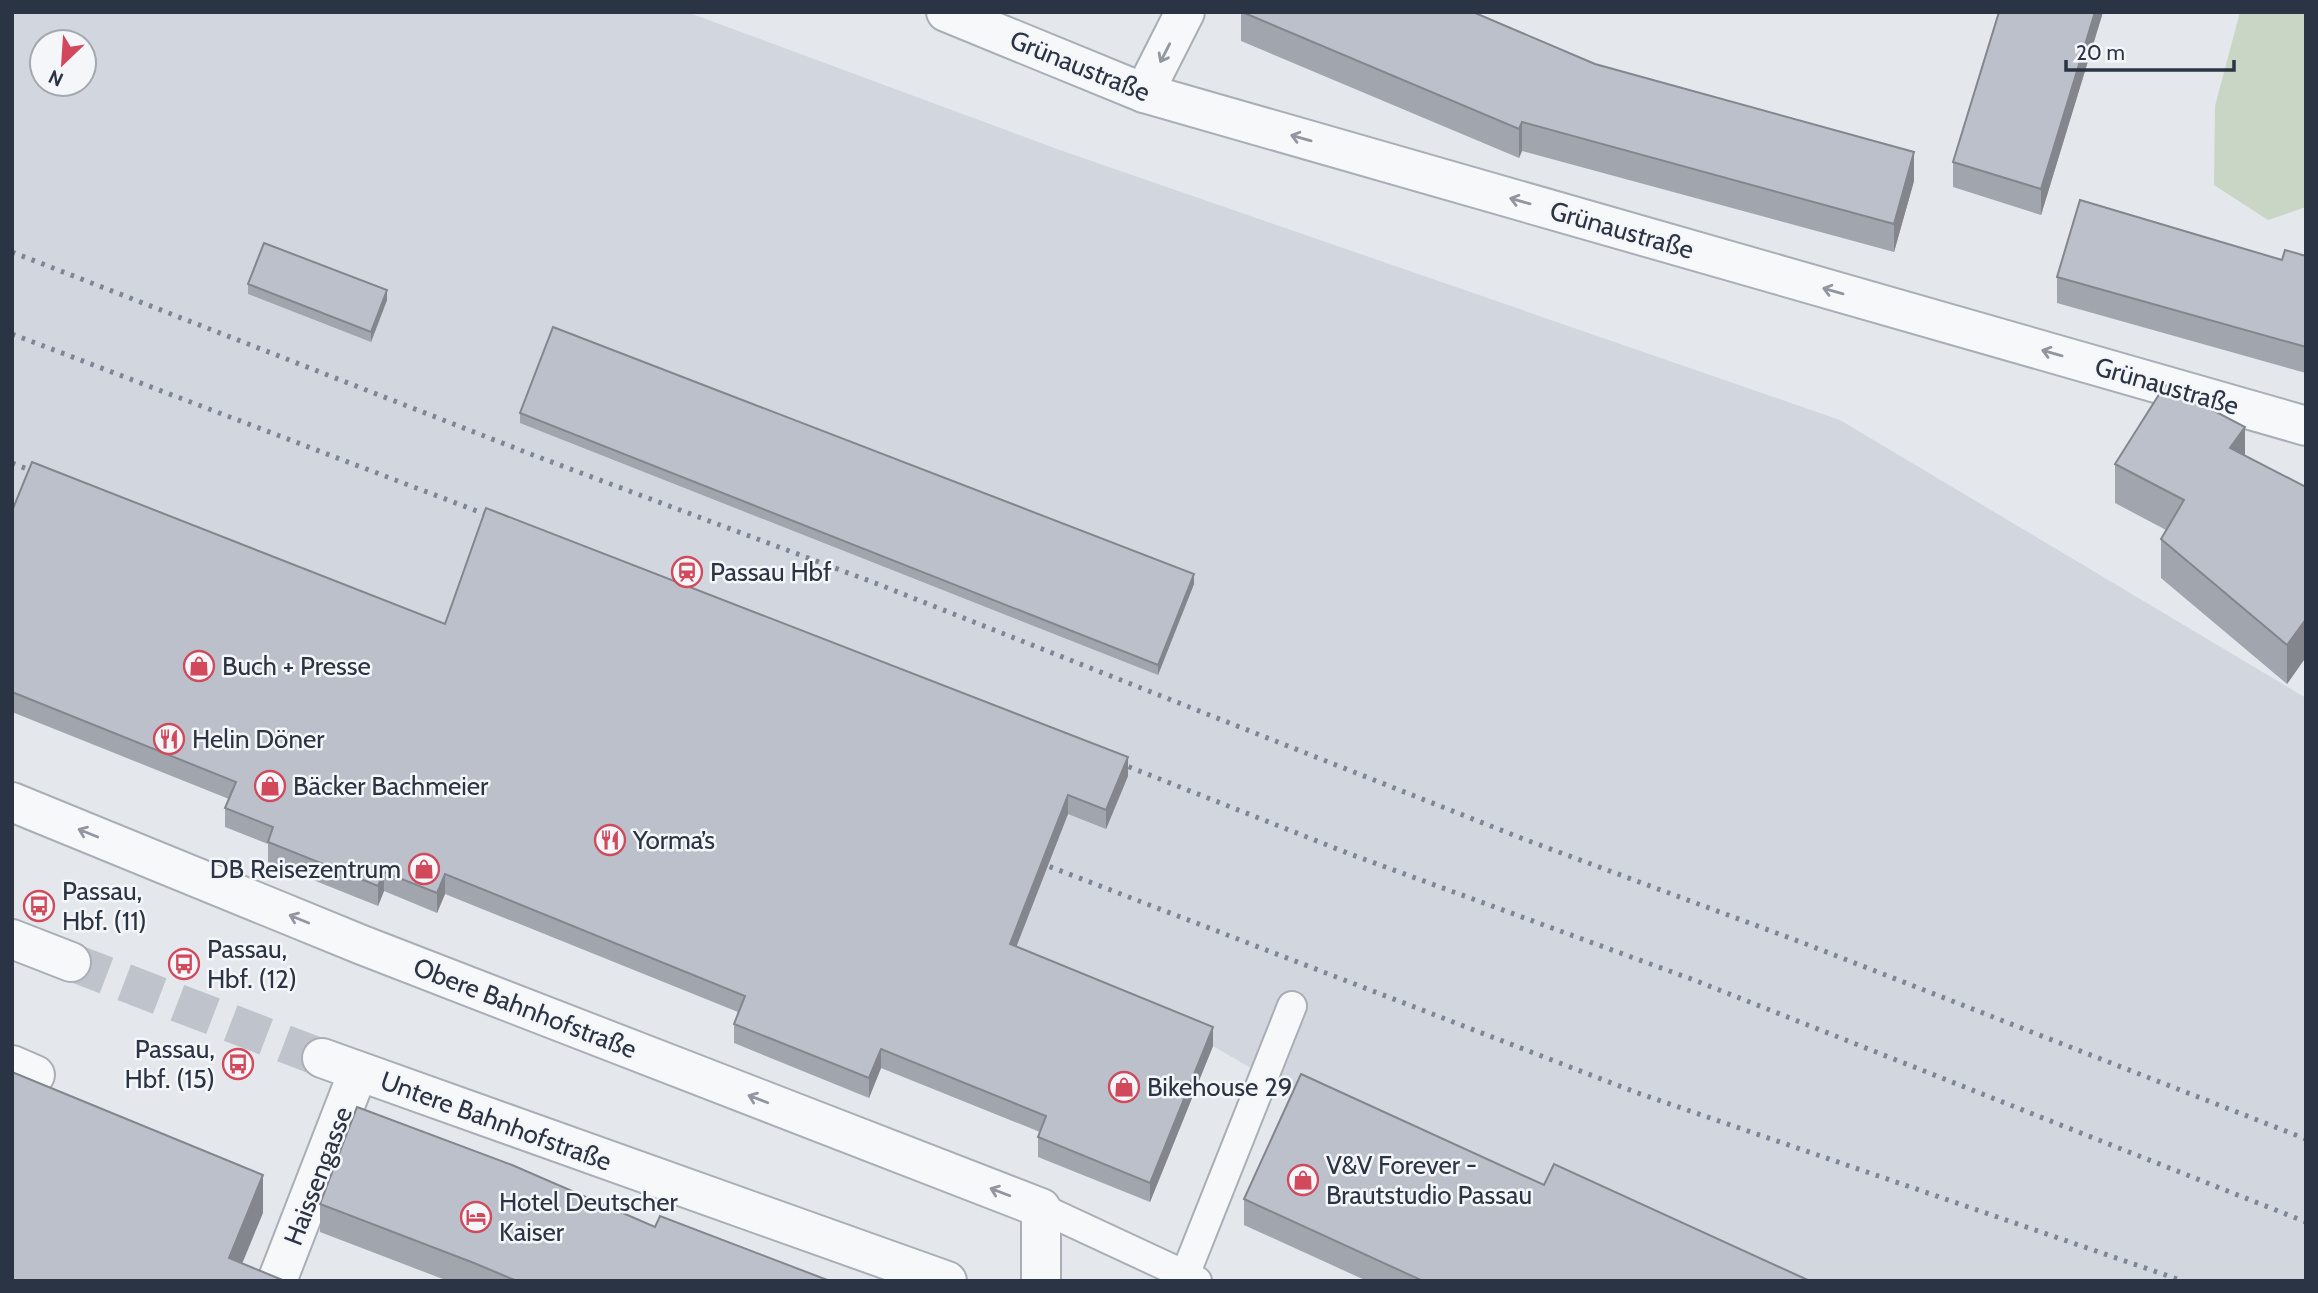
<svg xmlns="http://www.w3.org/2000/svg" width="2318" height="1293" font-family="Cabin,sans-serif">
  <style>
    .built { fill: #d2d6de; fill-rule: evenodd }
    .green { fill: #c9d6c5 }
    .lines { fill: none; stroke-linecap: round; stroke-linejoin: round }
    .street-tunnel { stroke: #bfc3cb; stroke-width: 38; stroke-dasharray: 38 19; stroke-linecap: butt }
    .lane-casing { stroke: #a9aeb7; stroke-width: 32 }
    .street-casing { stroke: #a9aeb7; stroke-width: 42 }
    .lane { stroke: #f7f8fa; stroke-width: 28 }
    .street { stroke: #f7f8fa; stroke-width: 38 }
    .rail { stroke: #7d8696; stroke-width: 5; stroke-dasharray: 3.5 7; stroke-linecap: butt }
    .wall { fill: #a1a5ae }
    .shaded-wall { fill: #83868d }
    .building { fill: #bbc0ca; stroke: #83868d; stroke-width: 2 }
    .oneway { stroke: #9196a0 }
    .labels { text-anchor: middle; stroke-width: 5; stroke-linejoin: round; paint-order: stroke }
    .street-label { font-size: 26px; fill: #2b3445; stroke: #f4f6f9 }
    .poi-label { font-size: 26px; fill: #2b3445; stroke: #f4f6f9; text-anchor: start }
  </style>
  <rect width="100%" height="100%" fill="#e4e7ec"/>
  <path class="built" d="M12,12H687L1057,149L1840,420L2306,698V1281H1762L1543,1207L1302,1098L1213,1046L12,562ZM42,42H84V84H42Z"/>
  <polygon class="green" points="2240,12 2306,12 2306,207 2268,220 2214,185 2215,106"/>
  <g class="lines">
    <polyline class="street-tunnel" points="71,962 322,1058"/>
    <g class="lane-casing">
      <g id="lane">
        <polyline points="1041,1208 1185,1275 1183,1281"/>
        <polyline points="1197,1281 1185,1275 1292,1006"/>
      </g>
    </g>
    <g class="street-casing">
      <g id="street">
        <polyline points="946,12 1144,93 2306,426"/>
        <polyline points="1144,93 1185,12"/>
        <polyline points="12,802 362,945 1041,1208 1041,1281"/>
        <polyline points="12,939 71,962"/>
        <polyline points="322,1058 947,1281"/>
        <polyline points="12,1065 35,1075"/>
        <polyline points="277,1281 358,1072"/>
      </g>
    </g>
    <use href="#lane" class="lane"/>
    <use href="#street" class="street"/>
    <g class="rail">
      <polyline points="12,252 533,455 875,583 1521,838 1806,944 2306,1139"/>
      <polyline points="12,334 503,521"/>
      <polyline points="12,463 48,477"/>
      <polyline points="1109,759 1350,854 1694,980 2306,1222"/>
      <polyline points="1030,859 1635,1092 2183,1281"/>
    </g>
  </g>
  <g class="wall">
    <polygon points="1241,12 1595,64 1914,181 1894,252 1522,151 1519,158 1241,41"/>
    <polygon points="1999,12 2103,12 2041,215 1953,187 1953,162"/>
    <polygon points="2306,256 2306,373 2057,303 2057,277 2282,260"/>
    <polygon points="248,284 387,300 371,342 248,294"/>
    <polygon points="520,413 1194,584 1158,675 520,423"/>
    <polygon points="2245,456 2306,487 2306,657 2287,684 2161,578 2161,539 2166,530 2115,503 2115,464"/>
    <polygon points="12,511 445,624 1128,776 1106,829 1068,814 1016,947 1213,1046 1150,1202 1038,1157 1038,1137 1040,1132 881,1068 869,1098 734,1043 734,1024 738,1012 445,894 437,913 384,891 378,906 268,862 268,844 225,827 225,808 229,799 12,712"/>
    <polygon points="1544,1185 1810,1281 1367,1281 1244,1225 1244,1199"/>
    <polygon points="320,1204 655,1227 830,1281 448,1281 320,1232"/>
  </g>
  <g class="shaded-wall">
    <polygon points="2095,12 2103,12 2041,215 2041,189"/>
    <polygon points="1522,122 1522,151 1519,158 1519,129"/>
    <polygon points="1914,152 1914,181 1894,252 1894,224"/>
    <polygon points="387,290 387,300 371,342 371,332"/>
    <polygon points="2245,427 2245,466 2230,448"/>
    <polygon points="1194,574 1194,584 1158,675 1158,665"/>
    <polygon points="2306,619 2306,657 2287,684 2287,645"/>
    <polygon points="1128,757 1128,776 1106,829 1106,810"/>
    <polygon points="1068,795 1068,814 1010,963 1010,944"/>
    <polygon points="384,872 384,891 378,906 378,886"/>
    <polygon points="445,874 445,894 437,913 437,893"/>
    <polygon points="1213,1027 1213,1046 1150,1202 1150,1183"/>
    <polygon points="881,1049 881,1068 869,1098 869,1078"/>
    <polygon points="263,1175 263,1213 235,1281 229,1258"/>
  </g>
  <g class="building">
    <polygon points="1242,12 1473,12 1595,64 1914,152 1894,224 1522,122 1519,129"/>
    <polygon points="1999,12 2095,12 2041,189 1953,162"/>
    <polygon points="2080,200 2282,260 2285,250 2306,256 2306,347 2057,277"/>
    <polygon points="264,243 387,290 371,332 248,284"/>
    <polygon points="553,327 1194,574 1158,665 520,413"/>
    <polygon points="2165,385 2245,427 2230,448 2306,487 2306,619 2287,645 2161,539 2184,500 2115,464"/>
    <polygon points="32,462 445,624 486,508 1128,757 1106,810 1068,795 1010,944 1213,1027 1150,1183 1038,1137 1046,1116 881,1049 869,1078 734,1024 745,996 445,874 437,893 384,872 378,886 268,842 273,827 225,808 236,782 12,692 12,511"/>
    <polygon points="12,1072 263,1175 229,1258 285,1281 12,1281"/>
    <polygon points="1301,1074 1544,1185 1554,1164 1810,1281 1423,1281 1244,1199"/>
    <polygon points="357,1107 512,1165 655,1227 660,1216 830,1281 517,1281 474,1263 320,1204"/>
  </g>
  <defs><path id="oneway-shaft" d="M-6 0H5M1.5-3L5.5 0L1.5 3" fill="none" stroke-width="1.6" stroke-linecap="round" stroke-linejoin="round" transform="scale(1.75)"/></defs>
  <g class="oneway">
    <use href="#oneway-shaft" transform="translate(1165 53) rotate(117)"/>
    <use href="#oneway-shaft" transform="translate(1301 138) rotate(-164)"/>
    <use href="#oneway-shaft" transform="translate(1520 201) rotate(-164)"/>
    <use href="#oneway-shaft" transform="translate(1833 291) rotate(-164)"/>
    <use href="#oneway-shaft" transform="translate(2052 353) rotate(-164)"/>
    <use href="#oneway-shaft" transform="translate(88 833) rotate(-158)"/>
    <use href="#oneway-shaft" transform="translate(299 919) rotate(-158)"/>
    <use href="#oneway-shaft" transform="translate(758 1099) rotate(-159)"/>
    <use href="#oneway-shaft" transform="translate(1000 1192) rotate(-159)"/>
  </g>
  <defs>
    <g id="station-ring" transform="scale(1.575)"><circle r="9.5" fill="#f4f6f9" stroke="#d1495b" stroke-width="1.5"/><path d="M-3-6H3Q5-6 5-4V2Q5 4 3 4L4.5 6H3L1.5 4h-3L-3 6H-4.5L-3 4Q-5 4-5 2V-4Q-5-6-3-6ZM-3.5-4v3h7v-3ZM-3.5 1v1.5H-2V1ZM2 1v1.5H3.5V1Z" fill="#d1495b"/></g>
    <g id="shop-ring" transform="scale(1.575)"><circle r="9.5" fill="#f4f6f9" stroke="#d1495b" stroke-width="1.5"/><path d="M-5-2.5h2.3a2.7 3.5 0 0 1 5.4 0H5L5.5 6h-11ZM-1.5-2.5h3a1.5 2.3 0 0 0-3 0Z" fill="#d1495b"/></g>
    <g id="restaurant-ring" transform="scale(1.575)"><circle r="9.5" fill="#f4f6f9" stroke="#d1495b" stroke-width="1.5"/><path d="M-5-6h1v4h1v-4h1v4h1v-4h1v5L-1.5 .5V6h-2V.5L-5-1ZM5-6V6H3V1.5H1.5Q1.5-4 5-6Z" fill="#d1495b"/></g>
    <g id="bus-ring" transform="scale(1.575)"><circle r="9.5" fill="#f4f6f9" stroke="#d1495b" stroke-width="1.5"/><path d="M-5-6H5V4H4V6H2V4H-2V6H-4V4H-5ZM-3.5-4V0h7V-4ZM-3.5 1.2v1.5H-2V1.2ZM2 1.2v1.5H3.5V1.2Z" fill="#d1495b"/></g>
    <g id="hotel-ring" transform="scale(1.575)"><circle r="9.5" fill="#f4f6f9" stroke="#d1495b" stroke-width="1.5"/><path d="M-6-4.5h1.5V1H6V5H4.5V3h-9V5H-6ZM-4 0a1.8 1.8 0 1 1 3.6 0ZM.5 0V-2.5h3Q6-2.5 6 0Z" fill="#d1495b"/></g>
  </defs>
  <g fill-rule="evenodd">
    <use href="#station-ring" x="687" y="572"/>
    <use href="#shop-ring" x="199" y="666"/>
    <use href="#restaurant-ring" x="169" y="739"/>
    <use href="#shop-ring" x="270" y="786"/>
    <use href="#restaurant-ring" x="610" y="840"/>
    <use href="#shop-ring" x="424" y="869"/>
    <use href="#bus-ring" x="39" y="906"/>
    <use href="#bus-ring" x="184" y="964"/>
    <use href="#bus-ring" x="238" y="1064"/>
    <use href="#shop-ring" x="1124" y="1087"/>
    <use href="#shop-ring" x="1303" y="1180"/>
    <use href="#hotel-ring" x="476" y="1217"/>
  </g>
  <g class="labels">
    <g class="street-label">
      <text transform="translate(1080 66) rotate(22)" y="9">Grünaustraße</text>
      <text transform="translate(1622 230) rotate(16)" y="9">Grünaustraße</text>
      <text transform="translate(2167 386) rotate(16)" y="9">Grünaustraße</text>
      <text transform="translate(525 1008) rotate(21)" y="9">Obere Bahnhofstraße</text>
      <text transform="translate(496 1121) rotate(20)" y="9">Untere Bahnhofstraße</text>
      <text transform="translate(318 1176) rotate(-69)" y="9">Haissengasse</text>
    </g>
    <g class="poi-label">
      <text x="710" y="581">Passau Hbf</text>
      <text x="222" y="675">Buch + Presse</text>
      <text x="192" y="748">Helin Döner</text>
      <text x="293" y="795">Bäcker Bachmeier</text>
      <text x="633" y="849">Yorma’s</text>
      <text x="401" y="878" text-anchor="end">DB Reisezentrum</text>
      <text x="62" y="900">Passau,<tspan x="62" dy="30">Hbf. (11)</tspan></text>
      <text x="207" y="958">Passau,<tspan x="207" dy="30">Hbf. (12)</tspan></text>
      <text x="215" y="1058" text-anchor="end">Passau,<tspan x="215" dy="30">Hbf. (15)</tspan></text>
      <text x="1147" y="1096">Bikehouse 29</text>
      <text x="1326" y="1174">V&amp;V Forever -<tspan x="1326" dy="30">Brautstudio Passau</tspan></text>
      <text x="499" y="1211">Hotel Deutscher<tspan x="499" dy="30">Kaiser</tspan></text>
    </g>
  </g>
  <rect width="2318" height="1293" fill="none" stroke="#2b3445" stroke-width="28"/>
  <g transform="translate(63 63) rotate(205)"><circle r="33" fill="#f4f6f9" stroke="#a4a8b1" stroke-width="2"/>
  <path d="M0-5L12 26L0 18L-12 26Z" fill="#d1495b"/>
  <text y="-10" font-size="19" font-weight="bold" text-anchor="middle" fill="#2b3445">N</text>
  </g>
  <path d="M2066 60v10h168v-10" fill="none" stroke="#2b3445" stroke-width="3.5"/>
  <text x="2076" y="60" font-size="21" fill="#2b3445" stroke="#f4f6f9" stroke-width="5" paint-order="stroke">20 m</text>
</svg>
